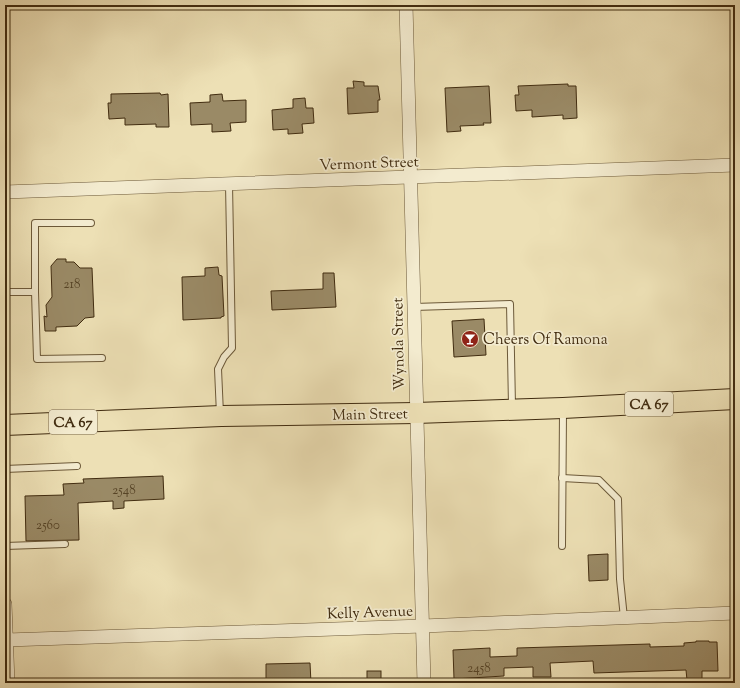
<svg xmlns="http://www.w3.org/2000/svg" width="740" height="688" font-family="'Sorts Mill Goudy',serif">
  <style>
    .building { fill: #9a8a66; stroke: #412c10 }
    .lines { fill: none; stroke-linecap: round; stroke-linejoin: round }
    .lane-casing { stroke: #6c5939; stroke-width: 8 }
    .street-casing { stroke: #6c5939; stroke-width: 14 }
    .primary-casing { stroke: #412c10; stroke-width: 22 }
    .lane { stroke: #f3ebcf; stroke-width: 6 }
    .street { stroke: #f3ebcf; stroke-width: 13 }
    .primary { stroke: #ede0b5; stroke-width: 20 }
    .labels { text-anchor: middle; stroke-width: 3.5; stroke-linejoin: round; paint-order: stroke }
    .number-label { font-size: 13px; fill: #574426 }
    .shield { fill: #f3ebcf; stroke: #766549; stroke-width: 1 }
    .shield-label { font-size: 14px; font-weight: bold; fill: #412c10 }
    .street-label { font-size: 15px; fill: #412c10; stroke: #f3ebcf }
    .poi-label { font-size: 15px; fill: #412c10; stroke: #f3ebcf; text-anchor: start }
  </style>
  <rect width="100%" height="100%" fill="#ede0b5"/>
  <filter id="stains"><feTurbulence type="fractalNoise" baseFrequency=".005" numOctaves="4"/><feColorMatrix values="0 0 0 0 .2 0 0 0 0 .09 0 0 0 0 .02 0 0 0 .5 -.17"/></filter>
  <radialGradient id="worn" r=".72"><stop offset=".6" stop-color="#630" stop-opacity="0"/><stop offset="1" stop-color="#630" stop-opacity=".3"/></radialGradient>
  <g class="building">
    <polygon points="353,81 364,82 364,86 378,86 380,100 378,100 378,112 348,114 347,88 354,88"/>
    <polygon points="568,84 568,86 576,86 577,118 563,119 563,115 532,117 532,110 516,111 515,95 519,95 518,86"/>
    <polygon points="489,86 491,123 483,123 484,125 460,126 461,131 447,132 445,88"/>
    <polygon points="160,93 161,95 168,94 169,127 156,127 156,124 125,125 125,118 109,119 108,103 111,103 111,94"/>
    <polygon points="222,94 223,101 246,100 246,122 230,123 231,131 212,132 212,124 191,125 190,103 210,102 210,95"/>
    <polygon points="305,98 306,108 313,108 314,123 302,124 303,133 288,134 288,129 273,130 272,110 293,108 293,99"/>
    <polygon points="57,259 66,259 66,262 74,262 80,268 92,268 94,317 85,318 77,326 56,327 56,331 45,331 44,316 47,317 46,305 52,297 51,266"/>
    <polygon points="218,267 219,275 222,276 224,316 221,317 221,318 183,320 182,277 205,276 205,268"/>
    <polygon points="323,273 334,273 336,307 272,310 271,291 323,289"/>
    <polygon points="484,319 486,355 454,357 452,321"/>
    <polygon points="163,476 164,499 124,501 124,508 113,509 113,501 78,503 79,540 26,541 25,496 64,495 63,484 84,483 83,479"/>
    <polygon points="608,554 608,580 589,581 588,555"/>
    <polygon points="696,641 709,641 709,642 717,642 718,671 702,671 702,679 687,680 686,670 594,673 593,661 550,663 551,677 533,677 533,667 504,668 504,676 454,679 453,650 490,648 490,657 517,656 517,648 650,644 650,647 684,646 684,643 696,642"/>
    <polygon points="310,663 311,683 266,683 266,664"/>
    <rect x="367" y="671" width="14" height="12"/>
  </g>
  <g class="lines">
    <g class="lane-casing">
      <g id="lane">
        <polyline points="5,292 35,292 35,223 91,223"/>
        <polyline points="35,292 37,359 102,358"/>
        <polyline points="414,307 510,304 512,406"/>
        <polyline points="220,414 218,369 224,357 232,348 229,184"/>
        <polyline points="5,469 77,466"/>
        <polyline points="562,478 599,480 618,499 620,579 624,618"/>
        <polyline points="5,546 65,544"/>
        <polyline points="562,546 563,412"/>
      </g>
    </g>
    <g class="street-casing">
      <g id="street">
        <polyline points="406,5 424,683"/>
        <polyline points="5,192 735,165"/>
        <polyline points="5,604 8,683"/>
        <polyline points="7,640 423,626 735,613"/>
      </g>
    </g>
    <g class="primary-casing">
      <polyline id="primary" points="5,425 221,416 416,413 563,408 735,399"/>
    </g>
    <use href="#lane" class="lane"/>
    <use href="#street" class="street"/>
    <use href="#primary" class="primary"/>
  </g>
  <defs>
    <g id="bar-disc" transform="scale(0.9)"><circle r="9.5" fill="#8f2418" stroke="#f3ebcf"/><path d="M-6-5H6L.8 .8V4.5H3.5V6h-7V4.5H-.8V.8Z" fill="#fff"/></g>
  </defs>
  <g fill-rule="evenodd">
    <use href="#bar-disc" x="470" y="339"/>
  </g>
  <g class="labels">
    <g class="number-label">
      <text x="72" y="288">218</text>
      <text x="124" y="494">2548</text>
      <text x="48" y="529">2560</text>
      <text x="479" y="672">2458</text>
    </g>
    <g class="shield">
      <rect x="625" y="392" width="48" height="24" rx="3"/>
      <rect x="49" y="410" width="48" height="24" rx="3"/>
    </g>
    <g class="shield-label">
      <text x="649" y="409">CA 67</text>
      <text x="73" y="427">CA 67</text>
    </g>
    <g class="street-label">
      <text transform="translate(369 163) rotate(-2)" y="5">Vermont Street</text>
      <text transform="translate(398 344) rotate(-91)" y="5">Wynola Street</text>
      <text transform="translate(370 414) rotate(-1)" y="5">Main Street</text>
      <text transform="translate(370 612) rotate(-2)" y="5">Kelly Avenue</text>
    </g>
    <g class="poi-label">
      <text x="483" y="344">Cheers Of Ramona</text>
    </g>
  </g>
  <rect width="740" height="688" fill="none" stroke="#ede0b5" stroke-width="20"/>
  <rect x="6" y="6" width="728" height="676" fill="none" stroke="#412c10" stroke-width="2"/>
  <rect x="10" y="10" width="720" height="668" fill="none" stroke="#412c10"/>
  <rect width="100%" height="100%" filter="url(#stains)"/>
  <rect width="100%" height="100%" fill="url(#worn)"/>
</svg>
